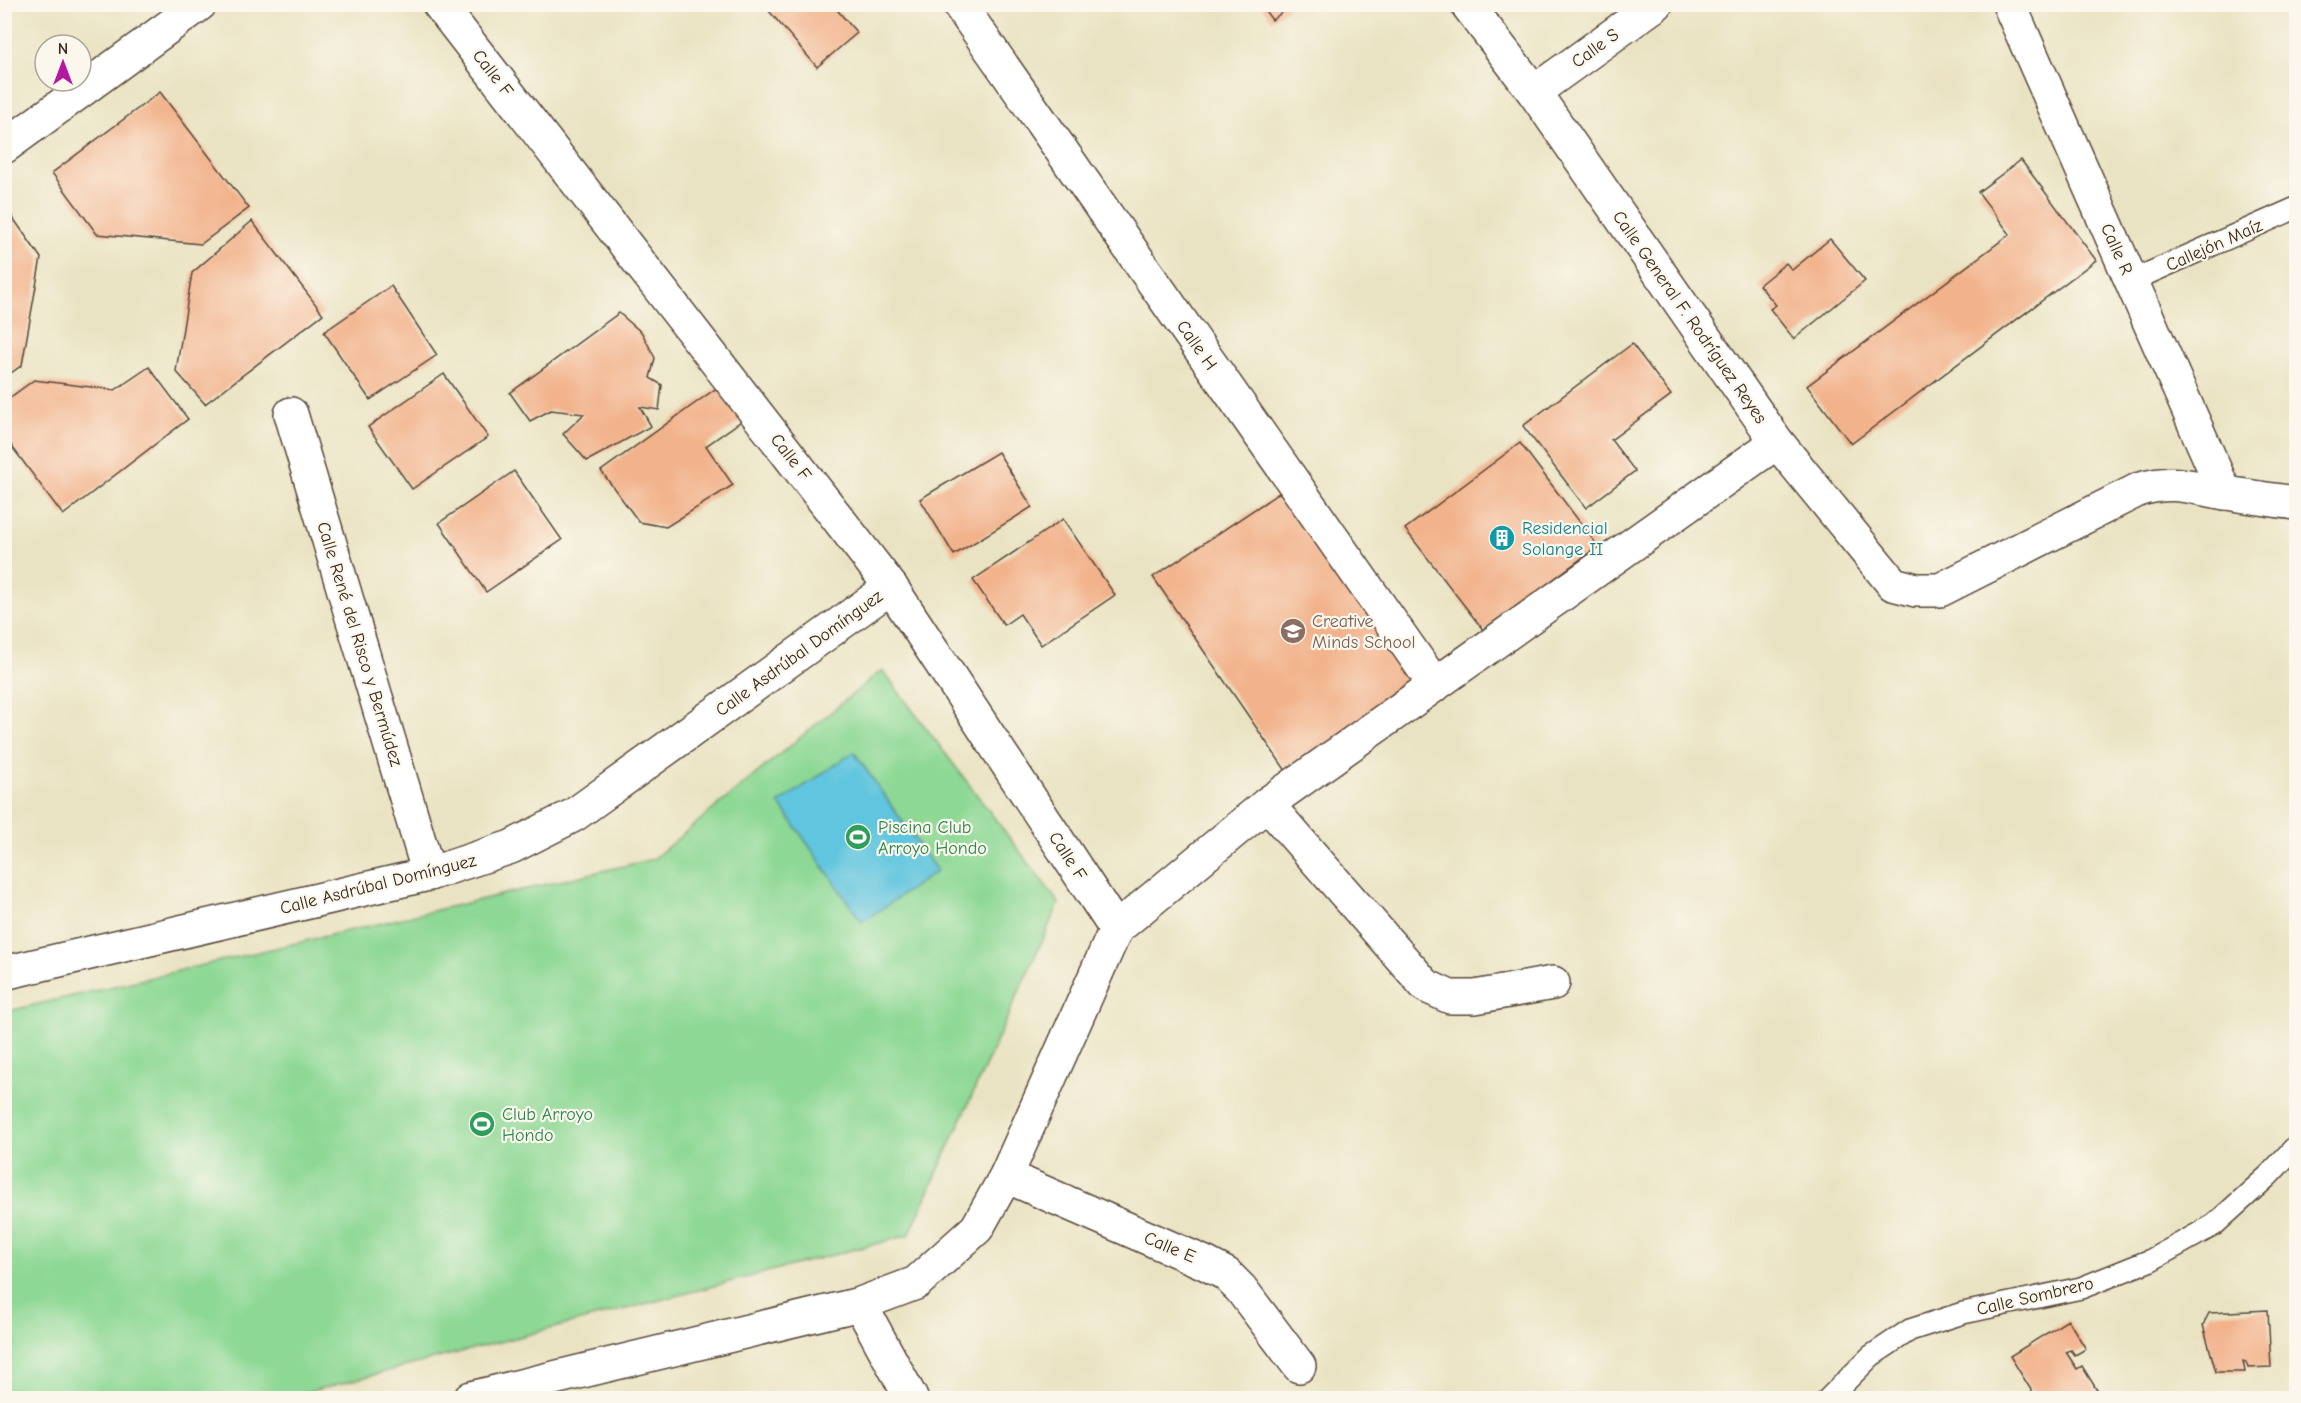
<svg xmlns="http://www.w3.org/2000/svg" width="2301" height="1403" font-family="'Comic Neue',sans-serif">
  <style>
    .green { fill: #8dd894; stroke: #648159; stroke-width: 1.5 }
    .water { fill: #60c5de; stroke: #4e787e; stroke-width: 1.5 }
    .building { fill: #f2b38c }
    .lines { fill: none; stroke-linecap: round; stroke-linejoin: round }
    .lane-casing { stroke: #554637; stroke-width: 24 }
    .street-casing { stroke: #554637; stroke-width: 36 }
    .lane { stroke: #fff; stroke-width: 21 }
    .street { stroke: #fff; stroke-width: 33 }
    .labels { text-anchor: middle; stroke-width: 4.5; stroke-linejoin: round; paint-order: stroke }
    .street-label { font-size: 18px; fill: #3b2a1e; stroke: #fbf7ec }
    .culture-label { font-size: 18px; fill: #0d838f; stroke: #fbf7ec; text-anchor: start }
    .education-label { font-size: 18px; fill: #785e54; stroke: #fbf7ec; text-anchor: start }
    .leisure-label { font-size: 18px; fill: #27864d; stroke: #fbf7ec; text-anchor: start }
  </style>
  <rect width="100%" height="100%" fill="#fbf7ec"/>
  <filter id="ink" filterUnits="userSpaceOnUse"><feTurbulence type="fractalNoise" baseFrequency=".0167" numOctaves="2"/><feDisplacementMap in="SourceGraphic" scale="12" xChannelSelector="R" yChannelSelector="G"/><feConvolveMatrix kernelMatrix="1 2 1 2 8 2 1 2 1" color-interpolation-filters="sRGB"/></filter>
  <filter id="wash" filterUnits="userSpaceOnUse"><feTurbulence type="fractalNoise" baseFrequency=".008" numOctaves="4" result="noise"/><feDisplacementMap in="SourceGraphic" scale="24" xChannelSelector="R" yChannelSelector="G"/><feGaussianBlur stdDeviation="1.35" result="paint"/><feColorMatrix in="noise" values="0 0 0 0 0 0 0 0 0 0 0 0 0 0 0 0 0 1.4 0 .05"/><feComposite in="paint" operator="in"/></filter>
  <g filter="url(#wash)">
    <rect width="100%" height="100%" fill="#eae3c3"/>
    <polygon class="green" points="882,670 1059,903 909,1235 285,1398 5,1398 4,1012 653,859"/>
    <polygon class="water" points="854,752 937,871 862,922 779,803"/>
    <g id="blocks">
      <g class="building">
        <polygon points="763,4 832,4 857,33 817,67"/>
        <polygon points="1260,4 1293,4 1272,20"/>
        <polygon points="160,92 249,208 201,244 97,234 52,173"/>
        <polygon points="2021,160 2096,260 1851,444 1807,386 2010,234 1978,192"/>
        <polygon points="4,205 41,258 22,365 4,378"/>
        <polygon points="252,221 323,314 205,404 176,371 192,273"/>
        <polygon points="1830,239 1865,281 1794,339 1770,309 1776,305 1759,285 1786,263 1792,270"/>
        <polygon points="391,286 437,355 370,400 324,332"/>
        <polygon points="619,313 642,333 655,358 650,378 662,385 659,410 640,407 651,426 587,461 563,434 584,414 551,410 530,421 510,393"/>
        <polygon points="1632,344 1671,395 1611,440 1635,471 1586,508 1523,426"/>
        <polygon points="149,367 188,419 63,515 4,436 4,402 34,380 115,390"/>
        <polygon points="444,374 488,437 412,489 368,427"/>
        <polygon points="718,387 744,419 706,446 733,485 666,527 639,522 601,471"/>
        <polygon points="1520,443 1598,546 1484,631 1405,529"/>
        <polygon points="998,452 1032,507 954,555 920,499"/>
        <polygon points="514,471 562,540 486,592 439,523"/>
        <polygon points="1294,483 1435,685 1295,784 1153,577"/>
        <polygon points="1063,519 1115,595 1041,645 1020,614 1004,625 973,580"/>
        <polygon points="2268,1310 2271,1367 2248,1368 2246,1362 2243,1361 2245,1372 2216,1372 2203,1325 2209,1313"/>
        <polygon points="2068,1320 2086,1349 2075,1355 2071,1350 2066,1352 2077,1369 2082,1366 2097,1390 2082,1398 2036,1398 2010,1356"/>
      </g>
    </g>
  </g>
  <g filter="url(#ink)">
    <use href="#blocks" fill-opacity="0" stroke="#554637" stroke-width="1.5"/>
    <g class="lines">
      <g class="lane-casing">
        <g id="lane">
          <polyline points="2131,281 2296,208"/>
          <polyline points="1829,1398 1871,1356 1910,1330 1963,1313 2081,1288 2151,1260 2214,1225 2268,1176 2296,1146"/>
        </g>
      </g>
      <g class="street-casing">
        <g id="street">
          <polyline points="439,4 891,587 1116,929"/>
          <polyline points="959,4 1435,685"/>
          <path d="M1467,4L1534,92L1777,442L1893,584L1916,590H1940L2140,489C2175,479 2193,488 2227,493C2250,497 2273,500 2296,503"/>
          <polyline points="2009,4 2225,493"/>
          <polyline points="1534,92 1656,4"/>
          <polyline points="4,147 200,4"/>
          <polyline points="291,414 429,874"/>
          <polyline points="1267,804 1426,986 1450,997 1475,997 1553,983"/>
          <polyline points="4,973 429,874 511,847 574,815 891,587"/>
          <polyline points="1006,1176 1205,1263 1226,1274 1241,1289 1299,1366"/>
          <polyline points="860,1304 911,1398"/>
          <polyline points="471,1398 860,1304 916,1283 977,1228 1006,1176 1116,929 1267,804 1777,442"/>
        </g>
      </g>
      <use href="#lane" class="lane"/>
      <use href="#street" class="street"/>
    </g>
  </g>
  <defs>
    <g id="building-disc" transform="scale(1.35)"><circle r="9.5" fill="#0f9aa8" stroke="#fbf7ec"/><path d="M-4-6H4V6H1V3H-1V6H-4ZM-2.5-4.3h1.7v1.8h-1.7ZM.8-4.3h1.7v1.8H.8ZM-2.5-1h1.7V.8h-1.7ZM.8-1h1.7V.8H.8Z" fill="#fff"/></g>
    <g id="school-disc" transform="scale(1.35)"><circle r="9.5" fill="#8d6e63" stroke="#fbf7ec"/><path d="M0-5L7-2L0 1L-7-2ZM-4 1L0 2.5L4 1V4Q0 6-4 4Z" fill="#fff"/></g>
    <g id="stadium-disc" transform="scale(1.35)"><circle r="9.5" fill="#2e9e5b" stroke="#fbf7ec"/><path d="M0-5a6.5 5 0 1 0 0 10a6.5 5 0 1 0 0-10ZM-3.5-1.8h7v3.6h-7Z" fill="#fff"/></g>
  </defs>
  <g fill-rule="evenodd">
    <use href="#building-disc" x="1502" y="538"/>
    <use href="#school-disc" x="1293" y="631"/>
    <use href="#stadium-disc" x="858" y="837"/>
    <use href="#stadium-disc" x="482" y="1124"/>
  </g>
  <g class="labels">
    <g class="street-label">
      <text transform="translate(1595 48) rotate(-36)" y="6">Calle S</text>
      <text transform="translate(493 73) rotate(52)" y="6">Calle F</text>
      <text transform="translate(2214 245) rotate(-24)" y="6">Callejón Maíz</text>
      <text transform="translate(2117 249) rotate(66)" y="6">Calle R</text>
      <text transform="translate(1690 317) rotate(55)" y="6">Calle General F. Rodríguez Reyes</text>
      <text transform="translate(1197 345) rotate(55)" y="6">Calle H</text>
      <text transform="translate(791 457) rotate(52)" y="6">Calle F</text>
      <text transform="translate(360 644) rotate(73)" y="6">Calle René del Risco y Bermúdez</text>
      <text transform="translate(799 653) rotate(-36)" y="6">Calle Asdrúbal Domínguez</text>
      <text transform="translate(1068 856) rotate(57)" y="6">Calle F</text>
      <text transform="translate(378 884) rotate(-14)" y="6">Calle Asdrúbal Domínguez</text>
      <text transform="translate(1170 1247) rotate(23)" y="6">Calle E</text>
      <text transform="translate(2035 1296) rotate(-13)" y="6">Calle Sombrero</text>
    </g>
    <g class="culture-label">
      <text x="1522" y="534">Residencial<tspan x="1522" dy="21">Solange II</tspan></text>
    </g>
    <g class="education-label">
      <text x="1312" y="627">Creative<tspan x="1312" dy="21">Minds School</tspan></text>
    </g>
    <g class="leisure-label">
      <text x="878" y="833">Piscina Club<tspan x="878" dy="21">Arroyo Hondo</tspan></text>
      <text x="502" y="1120">Club Arroyo<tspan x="502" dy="21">Hondo</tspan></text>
    </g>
  </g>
  <rect width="2301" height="1403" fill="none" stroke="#fbf7ec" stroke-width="24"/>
  <g transform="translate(63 63)"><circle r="28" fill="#fbf7ec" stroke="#aea59a" stroke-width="1.5"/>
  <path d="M0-4.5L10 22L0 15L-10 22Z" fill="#b5179e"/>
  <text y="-9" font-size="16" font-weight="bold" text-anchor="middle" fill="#3b2a1e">N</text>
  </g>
</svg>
